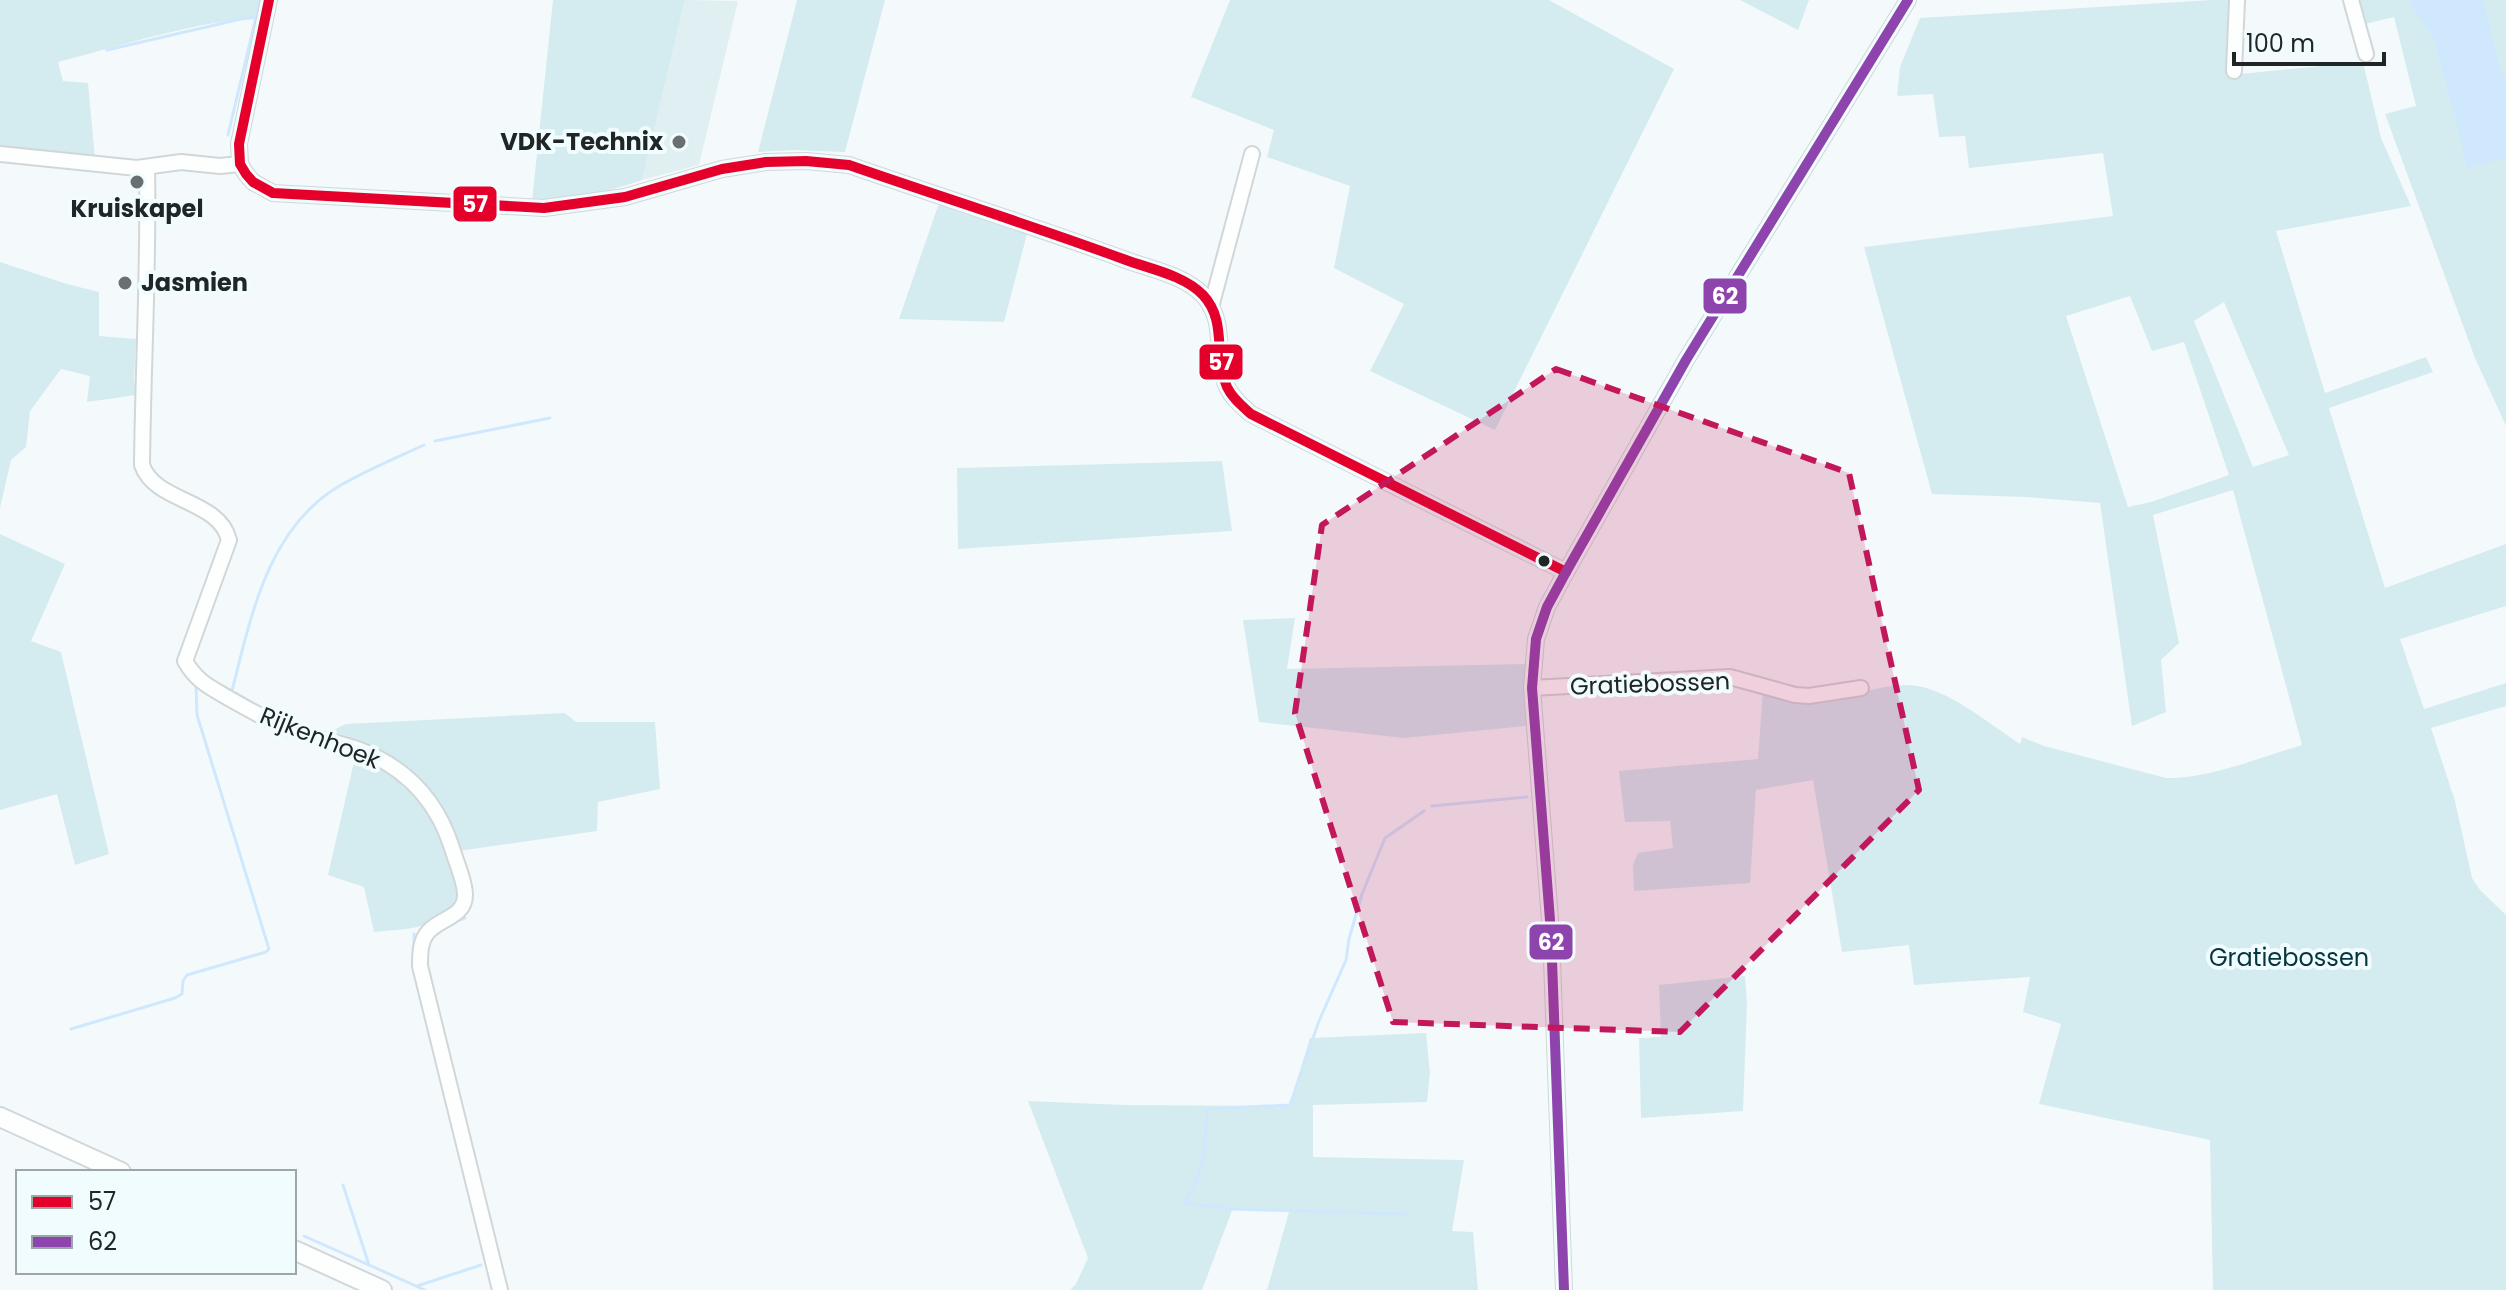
<svg xmlns="http://www.w3.org/2000/svg" width="2506" height="1290" font-family="Poppins,sans-serif">
  <style>
    .built { fill: #e0eff2 }
    .green { fill: #d4ecf0; fill-rule: evenodd }
    .water { fill: #d0e8fd }
    .lines { fill: none; stroke-linecap: round; stroke-linejoin: round }
    .stream { stroke: #d0e8fd; stroke-width: 3 }
    .minor-casing { stroke: #d1d7d8; stroke-width: 18 }
    .major-casing { stroke: #d1d7d8; stroke-width: 22 }
    .minor { stroke: #fdfefe; stroke-width: 14 }
    .major { stroke: #fdfefe; stroke-width: 18 }
    .bus-1-casing { stroke: #f1fcfe; stroke-width: 16 }
    .bus-2-casing { stroke: #f1fcfe; stroke-width: 16 }
    .bus-1 { stroke: #e4002b; stroke-width: 10 }
    .bus-2 { stroke: #8e44ad; stroke-width: 10 }
    .marked { fill: #c2185b; fill-opacity: 0.2; stroke: #c2185b; stroke-width: 6; stroke-dasharray: 16 10; stroke-linejoin: round }
    .poi-dot { fill: #6a7071; stroke: #f1fcfe; stroke-width: 3 }
    .bus-dot { fill: #202526; stroke: #f1fcfe; stroke-width: 3 }
    .labels { text-anchor: middle; stroke-width: 8; stroke-linejoin: round; paint-order: stroke }
    .poi-label { font-size: 24px; font-weight: bold; fill: #202526; stroke: #f1fcfe; text-anchor: end }
    .street-label { font-size: 24px; fill: #202526; stroke: #f1fcfe }
    .park-label { font-size: 24px; fill: #05363d; stroke: #f1fcfe }
    .line-badge { stroke: #f1fcfe; stroke-width: 3 }
    .badge-label { font-size: 22px; text-anchor: middle; font-weight: bold; fill: #fff }
  </style>
  <rect width="100%" height="100%" fill="#f4fafb"/>
  <polygon class="built" points="685,0 738,1 699,165 642,180"/>
  <g class="green">
    <path d="M0,0H262L258,17C191,23 123,45 58,62L63,81L88,83L95,159L0,148Z"/>
    <path d="M553,0H685L642,180C606,193 571,199 532,201Z"/>
    <polygon points="797,0 885,0 845,152 793,150 758,152"/>
    <polygon points="1230,0 1549,0 1674,69 1495,430 1370,371 1404,304 1334,268 1350,186 1267,157 1274,130 1191,97"/>
    <polygon points="1740,0 1809,0 1798,30"/>
    <path d="M2211,0H2232L2240,74L2363,62L2381,138L2411,206L2276,231L2325,393L2426,357L2433,372L2329,408L2385,588L2506,544V606L2400,639L2424,709L2506,683V706L2431,728L2455,801L2472,878L2480,890L2506,915V1290H2213L2210,1140L2039,1104L2061,1024L2023,1012L2030,977L1914,985L1909,945L1842,952L1813,780L1756,790L1750,883L1634,891L1633,865L1638,853L1673,848L1670,821L1625,822L1619,771L1758,759L1763,689C1783,692 1806,700 1825,699C1856,697 1887,681 1918,686C1952,692 1991,725 2020,744L2022,737L2044,746L2166,778C2209,779 2261,757 2302,745L2233,490L2153,515L2179,643L2161,660L2166,712L2132,726L2100,503L2027,497L1932,494L1864,247L2113,216L2103,153L1969,168L1965,136L1939,137L1933,94L1897,96L1900,67L1920,18ZM2130,296L2152,351L2184,342L2229,475L2151,502L2128,507L2066,316ZM2224,302L2289,455L2253,467L2194,321Z"/>
    <polygon points="2360,0 2506,0 2506,426 2475,358 2385,114 2416,106 2394,17 2365,24"/>
    <polygon points="939,203 1027,234 1004,322 899,319"/>
    <polygon points="0,262 67,284 99,292 99,336 136,339 134,380 136,395 87,402 90,376 61,369 30,411 26,447 11,460 0,508"/>
    <polygon points="1222,461 1232,531 958,549 957,468"/>
    <polygon points="0,534 65,564 31,641 61,652 109,854 75,865 57,794 0,810"/>
    <polygon points="1295,618 1287,669 1525,664 1526,726 1404,738 1259,722 1243,620"/>
    <path d="M565,713L576,722H655L660,789L598,802L597,831L459,851C453,832 447,810 434,794C408,760 365,744 325,734L346,724Z"/>
    <path d="M356,753C374,761 395,771 410,785C437,812 455,862 459,899C432,931 413,928 374,932L364,887L328,875Z"/>
    <polygon points="1745,976 1747,1004 1743,1111 1641,1118 1639,1038 1661,1037 1659,985"/>
    <polygon points="1426,1033 1430,1073 1427,1102 1313,1105 1313,1157 1464,1160 1452,1231 1473,1232 1478,1290 1267,1290 1289,1212 1233,1208 1202,1290 1070,1290 1076,1284 1088,1258 1028,1101 1124,1105 1289,1106 1310,1038"/>
  </g>
  <polygon class="water" points="2408,0 2484,0 2498,62 2506,82 2506,158 2467,168 2455,116 2434,40"/>
  <g class="lines">
    <g class="stream">
      <polyline points="107,50 241,19 257,17"/>
      <polyline points="228,135 260,0"/>
      <polyline points="435,441 550,418"/>
      <path d="M210,679L232,691C251,616 268,527 341,485C367,470 396,458 424,445"/>
      <polyline points="236,693 264,710"/>
      <polyline points="303,726 315,729"/>
      <polyline points="328,733 337,736"/>
      <polyline points="422,783 429,788 443,812"/>
      <polyline points="1432,806 1527,797"/>
      <polyline points="454,922 465,918"/>
      <polyline points="414,966 414,934"/>
      <polyline points="419,990 445,1097"/>
      <polyline points="71,1029 175,998 182,994 183,981 187,975 266,952 269,949 197,715 196,687"/>
      <polyline points="343,1185 369,1265"/>
      <path d="M1405,1214L1233,1209L1184,1203C1207,1168 1204,1149 1207,1109L1290,1105L1319,1021L1346,960L1349,939L1362,894L1385,838L1424,811"/>
      <polyline points="304,1236 425,1290"/>
      <polyline points="417,1286 481,1265"/>
    </g>
    <g class="minor-casing">
      <g id="minor">
        <path d="M269,0L239,144L240,164L246,174L253,182L273,193L544,208L625,197L722,169L766,162L806,161L849,165C941,197 1034,226 1126,260C1150,269 1184,275 1203,295C1228,322 1213,356 1227,387C1232,398 1242,406 1251,414L1566,572"/>
        <polyline points="2351,0 2366,54"/>
        <polyline points="2234,71 2237,0"/>
        <polyline points="0,154 137,168 181,162 220,166 240,164"/>
        <path d="M147,167C149,266 143,365 142,465C155,503 219,499 229,540L185,661C197,682 210,687 230,699C253,712 276,725 302,733C321,740 341,743 360,750C407,768 437,801 452,848C456,862 465,881 465,895C465,917 440,918 428,932C420,941 420,954 420,966L500,1290"/>
        <polyline points="1211,307 1252,154"/>
        <polyline points="1532,688 1730,677 1795,695 1809,696 1861,688"/>
        <polyline points="1564,1290 1551,933 1532,688 1536,639 1547,607 1566,572 1686,360 1908,0"/>
      </g>
    </g>
    <g class="major-casing">
      <g id="major">
        <polyline points="0,1117 121,1172"/>
        <polyline points="294,1250 382,1290"/>
      </g>
    </g>
    <use href="#minor" class="minor"/>
    <use href="#major" class="major"/>
    <g class="bus-1-casing">
      <path id="bus-1" d="M269,0L239,144L240,164L246,174L253,182L273,193L544,208L625,197L722,169L766,162L806,161L849,165C941,197 1034,226 1126,260C1150,269 1184,275 1203,295C1228,322 1213,356 1227,387C1232,398 1242,406 1251,414L1566,572"/>
    </g>
    <g class="bus-2-casing">
      <polyline id="bus-2" points="1564,1290 1551,933 1532,688 1536,639 1547,607 1566,572 1686,360 1908,0"/>
    </g>
    <use href="#bus-1" class="bus-1"/>
    <use href="#bus-2" class="bus-2"/>
  </g>
  <path class="marked" d="M1556,369L1849,473L1919,790L1680,1032L1393,1022L1295,713L1322,525Z"/>
  <g class="poi-dot">
    <circle cx="679" cy="142" r="8"/>
    <circle cx="137" cy="182" r="8"/>
    <circle cx="125" cy="283" r="8"/>
  </g>
  <circle class="bus-dot" cx="1544" cy="561" r="7"/>
  <g class="labels">
    <g class="poi-label">
      <text x="663" y="150">VDK-Technix</text>
      <text x="137" y="217" text-anchor="middle">Kruiskapel</text>
      <text x="141" y="291" text-anchor="start">Jasmien</text>
    </g>
    <g class="street-label">
      <text transform="translate(1650 684) rotate(-2)" y="8">Gratiebossen</text>
      <text transform="translate(320 738) rotate(22)" y="8">Rijkenhoek</text>
    </g>
    <g class="park-label">
      <text x="2289" y="966">Gratiebossen</text>
    </g>
  </g>
  <g class="line-badge">
    <rect x="452" y="185" width="46" height="38" rx="8" fill="#e4002b"/>
    <rect x="1702" y="277" width="46" height="38" rx="8" fill="#8e44ad"/>
    <rect x="1198" y="343" width="46" height="38" rx="8" fill="#e4002b"/>
    <rect x="1528" y="923" width="46" height="38" rx="8" fill="#8e44ad"/>
  </g>
  <g class="badge-label">
    <text x="475" y="212">57</text>
    <text x="1725" y="304">62</text>
    <text x="1221" y="370">57</text>
    <text x="1551" y="950">62</text>
  </g>
  <rect x="16" y="1170" width="280" height="104" fill="#f1fcfe" stroke="#9da6a8" stroke-width="2"/>
  <rect x="32" y="1196" width="40" height="12" fill="#e4002b" stroke="#9da6a8" stroke-width="2"/>
  <text x="88" y="1210" font-size="24" fill="#202526">57</text>
  <rect x="32" y="1236" width="40" height="12" fill="#8e44ad" stroke="#9da6a8" stroke-width="2"/>
  <text x="88" y="1250" font-size="24" fill="#202526">62</text>
  <path d="M2234 52v12h150v-12" fill="none" stroke="#202526" stroke-width="4"/>
  <text x="2246" y="52" font-size="24" fill="#202526" stroke="#f1fcfe" stroke-width="6" paint-order="stroke">100 m</text>
</svg>
